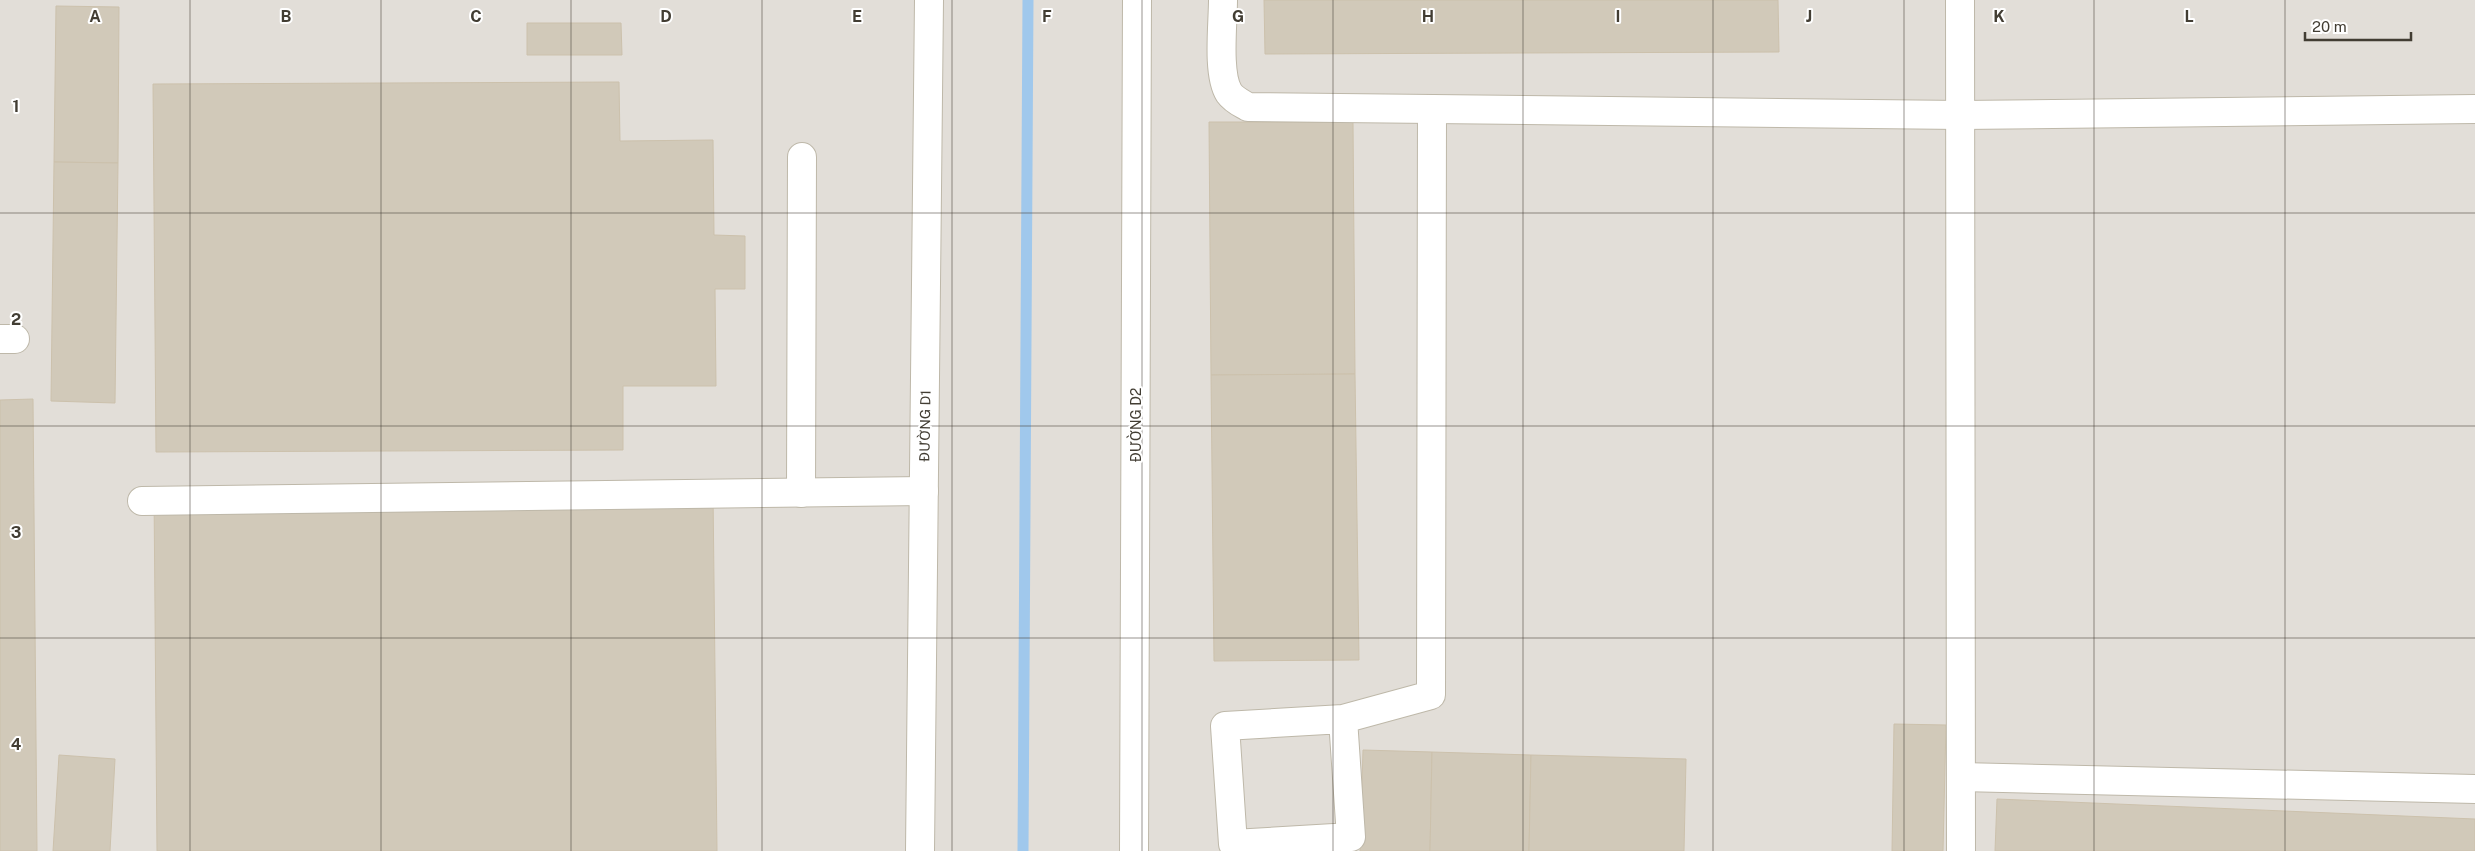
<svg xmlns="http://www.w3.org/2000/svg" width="2475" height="851" font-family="'Public Sans',sans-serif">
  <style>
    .industrial { fill: #e2ded8 }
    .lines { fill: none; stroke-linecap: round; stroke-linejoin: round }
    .stream { stroke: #a0c8ec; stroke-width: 11 }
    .building { fill: #d1c9b9; stroke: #ccc1ac }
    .minor-casing { stroke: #beb8a9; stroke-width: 30 }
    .minor { stroke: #fff; stroke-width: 28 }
    .grid { fill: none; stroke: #423d33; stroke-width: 1; stroke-opacity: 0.55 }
    .labels { text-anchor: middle; stroke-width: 4; stroke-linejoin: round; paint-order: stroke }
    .street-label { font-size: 14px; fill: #423d33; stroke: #fff }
    .grid-label { font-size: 16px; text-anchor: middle; font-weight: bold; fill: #423d33; stroke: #fff; stroke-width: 4; stroke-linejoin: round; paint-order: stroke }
  </style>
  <rect width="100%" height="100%" fill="#f0ede3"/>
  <rect class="industrial" x="0" y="0" width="2475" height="851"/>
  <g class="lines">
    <polyline class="stream" points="1023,851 1028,0"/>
  </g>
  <g class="building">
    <polygon points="1264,0 1778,0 1779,52 1265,54"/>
    <polygon points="56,6 119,7 118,163 54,162"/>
    <polygon points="527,23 621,23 622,55 527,55"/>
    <polygon points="619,82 620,141 713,140 714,235 745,236 745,289 715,289 716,386 623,386 623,450 156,452 153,84"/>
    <polygon points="1209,122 1353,122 1355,374 1211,375"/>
    <polygon points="54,162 118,163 115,403 51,401"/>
    <polygon points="1355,374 1359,660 1214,661 1211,375"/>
    <polygon points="33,399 37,851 0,851 0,400"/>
    <polygon points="713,491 717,851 157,851 154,492"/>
    <polygon points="1894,724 1946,725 1943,851 1892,851"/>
    <polygon points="1363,750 1432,752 1430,851 1360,851"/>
    <polygon points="1432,752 1531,755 1529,851 1430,851"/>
    <polygon points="59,755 115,759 110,851 53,851"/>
    <polygon points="1531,755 1686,759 1684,851 1529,851"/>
    <polygon points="1997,799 2475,819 2475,851 1995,851"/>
  </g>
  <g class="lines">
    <g class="minor-casing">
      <g id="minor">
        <path d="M1223,0C1223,24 1217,74 1229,93C1234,100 1241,103 1248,107L1961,115L2475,109"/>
        <polyline points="1960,0 1961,851"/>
        <polyline points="0,339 15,339"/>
        <polyline points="801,493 802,157"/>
        <polyline points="142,501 924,491"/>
        <polyline points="1343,719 1351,837 1233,844 1225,726 1343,719 1431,695 1432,109"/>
        <polyline points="1961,777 2475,789"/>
        <polyline points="920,851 929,0"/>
        <polyline points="1134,851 1137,0"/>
      </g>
    </g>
    <use href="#minor" class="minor"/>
  </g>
  <path class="grid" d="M190,0V851M381,0V851M571,0V851M762,0V851M952,0V851M1142,0V851M1333,0V851M1523,0V851M1713,0V851M1904,0V851M2094,0V851M2285,0V851M0,213H2475M0,426H2475M0,638H2475"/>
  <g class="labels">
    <g class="street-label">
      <text transform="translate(1136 425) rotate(-90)" y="5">ĐƯỜNG D2</text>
      <text transform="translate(925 426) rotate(-89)" y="5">ĐƯỜNG D1</text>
    </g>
  </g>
  <g class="grid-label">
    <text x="95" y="22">A</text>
    <text x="286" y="22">B</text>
    <text x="476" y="22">C</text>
    <text x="666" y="22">D</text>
    <text x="857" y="22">E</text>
    <text x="1047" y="22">F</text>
    <text x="1238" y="22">G</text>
    <text x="1428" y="22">H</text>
    <text x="1618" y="22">I</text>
    <text x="1809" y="22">J</text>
    <text x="1999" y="22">K</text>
    <text x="2189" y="22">L</text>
    <text x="16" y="112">1</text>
    <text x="16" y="325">2</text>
    <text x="16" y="538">3</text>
    <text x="16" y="750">4</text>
  </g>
  <path d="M2305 32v8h106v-8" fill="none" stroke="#423d33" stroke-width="2.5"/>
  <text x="2312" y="32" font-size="15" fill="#423d33" stroke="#ffffff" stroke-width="4" paint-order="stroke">20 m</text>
</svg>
